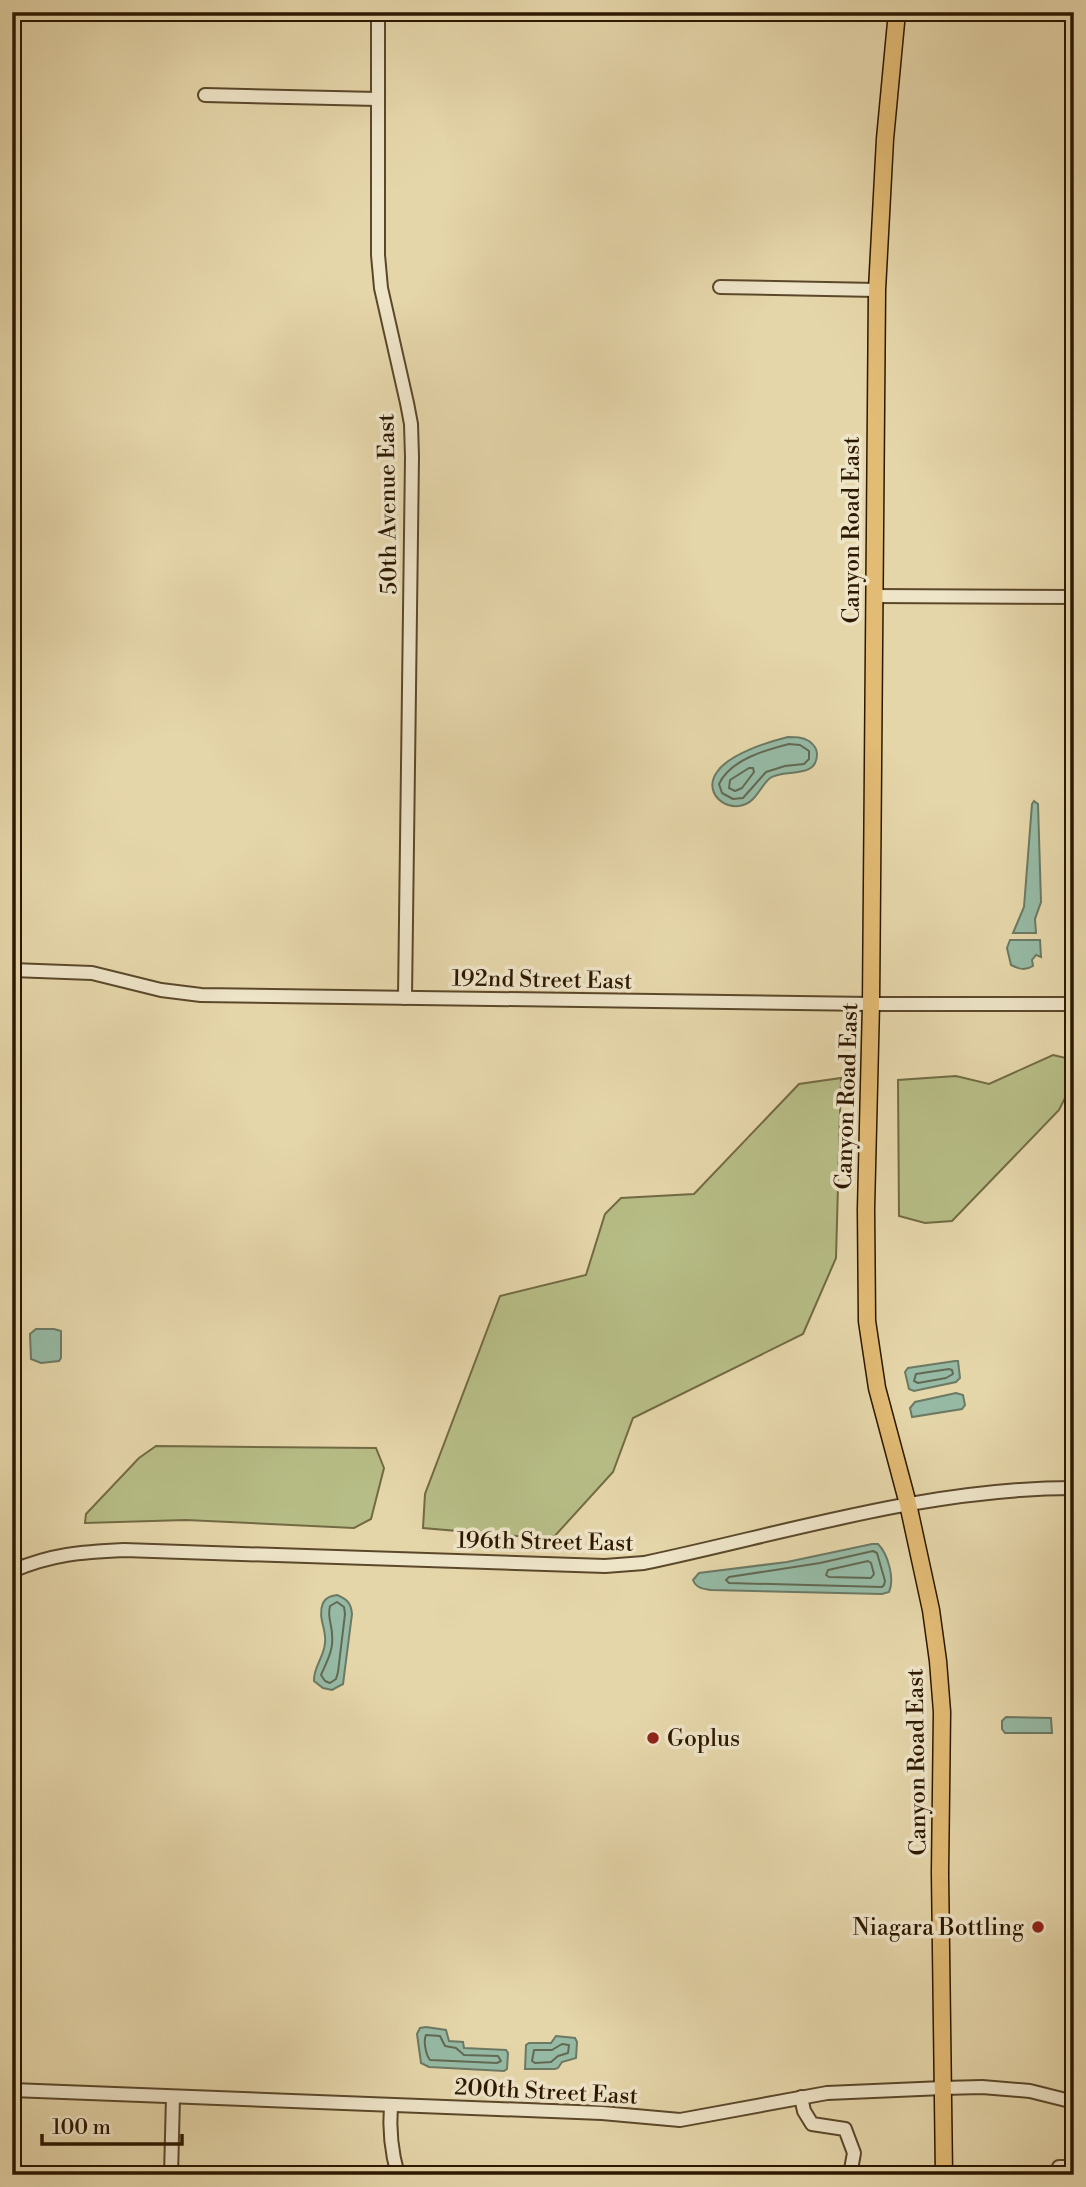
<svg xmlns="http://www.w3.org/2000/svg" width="1086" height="2187" font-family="'Libre Bodoni',serif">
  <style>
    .green { fill: #b7bd86; stroke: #726a43; stroke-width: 2 }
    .water { fill: #96baa5; stroke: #6c7963; stroke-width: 2 }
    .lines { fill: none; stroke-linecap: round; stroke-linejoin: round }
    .shore { stroke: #626952; stroke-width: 2 }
    .minor-casing { stroke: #5b482a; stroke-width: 16 }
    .major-casing { stroke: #2d1800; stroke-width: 19 }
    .minor { stroke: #eee4c8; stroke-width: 12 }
    .major { stroke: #e2bb75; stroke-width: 16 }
    .poi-dot { fill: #8f2418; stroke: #eee4c8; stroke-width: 2.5 }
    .labels { text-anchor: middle; stroke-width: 7; stroke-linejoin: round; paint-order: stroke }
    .street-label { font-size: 23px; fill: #2d1800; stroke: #eee4c8 }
    .poi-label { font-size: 23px; fill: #2d1800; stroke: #eee4c8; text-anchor: start }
  </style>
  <rect width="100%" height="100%" fill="#e5d6aa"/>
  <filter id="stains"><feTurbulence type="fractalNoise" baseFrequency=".00286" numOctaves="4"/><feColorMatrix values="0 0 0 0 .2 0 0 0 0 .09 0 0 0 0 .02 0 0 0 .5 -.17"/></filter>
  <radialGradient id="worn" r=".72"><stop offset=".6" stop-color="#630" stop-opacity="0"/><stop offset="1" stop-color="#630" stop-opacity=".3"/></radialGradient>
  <g class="green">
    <polygon points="1053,1055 1066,1058 1069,1090 1059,1110 952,1221 925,1223 899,1216 898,1080 956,1076 989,1084"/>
    <polygon points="841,1078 836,1258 803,1334 633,1418 613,1472 552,1539 423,1528 425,1494 500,1296 586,1275 605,1214 621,1198 694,1194 799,1084"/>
    <polygon points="156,1446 376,1448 384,1468 371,1519 354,1528 186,1520 85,1523 86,1514 139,1458"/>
  </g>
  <g class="water">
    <path d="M788,737C796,737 802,737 809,741C813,744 817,748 817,754C817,780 784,768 770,778C763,784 759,793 753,799C734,818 700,796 717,772C729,754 768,742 788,737Z"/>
    <polygon points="1034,801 1038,804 1041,902 1035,919 1036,933 1013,933 1024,907 1032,804"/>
    <path d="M1010,940H1040L1041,957L1036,955L1032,960L1033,966C1025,971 1019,969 1011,965L1007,948Z"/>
    <polygon points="36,1329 54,1329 61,1331 61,1358 59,1361 41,1363 31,1359 30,1334"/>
    <polygon points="955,1361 958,1361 960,1378 956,1382 914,1391 909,1389 905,1372 908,1368"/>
    <polygon points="956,1393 963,1395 965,1405 962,1409 912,1417 910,1408 915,1402"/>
    <path d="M872,1544H878C888,1554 895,1579 889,1592L882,1594L711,1590C703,1589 696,1588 693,1580L699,1573L787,1562Z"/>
    <path d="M337,1595C347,1599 351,1603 352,1614L343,1684L332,1690L323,1688L314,1681C313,1668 324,1657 325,1643C327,1630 317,1617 323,1603C326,1597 331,1596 337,1595Z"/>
    <polygon points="1006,1717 1051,1718 1052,1733 1005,1733 1002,1729 1002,1721"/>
    <polygon points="426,2027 446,2030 449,2041 463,2042 464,2048 506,2050 508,2053 507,2069 504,2071 429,2067 421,2063 417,2034 420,2028"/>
    <polygon points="556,2036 575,2038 577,2042 576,2058 562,2062 558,2068 555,2069 525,2069 526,2045 529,2043 551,2043"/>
  </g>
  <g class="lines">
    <g class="shore">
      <path d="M789,744L800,745L809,751V759L804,764L785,766L766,772L743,798L733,799L722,793L719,784C730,760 765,750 789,744Z"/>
      <polygon points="749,768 753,768 754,772 742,788 735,791 729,788 730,780"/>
      <polygon points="949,1369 952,1370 953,1374 946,1378 918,1383 914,1381 916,1374"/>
      <polygon points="873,1551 877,1553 885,1581 884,1585 882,1587 729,1583 726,1580 729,1577 820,1563"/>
      <polygon points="868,1561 871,1563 874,1574 871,1578 829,1577 826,1575 828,1570"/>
      <path d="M337,1602L344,1607L345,1614L338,1672L336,1679L330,1683L325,1681L321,1675C326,1663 334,1650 332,1635C332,1624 327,1617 330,1606Z"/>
      <path d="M426,2035L440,2036L445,2046L456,2048L464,2055L498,2056L501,2061L497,2063L430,2060C426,2055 423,2041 426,2035Z"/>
      <polygon points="562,2044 569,2045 568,2053 558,2056 551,2062 535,2063 532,2061 534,2050 552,2050"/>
    </g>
    <g class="minor-casing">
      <g id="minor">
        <polyline points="378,12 378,255 381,288 407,403 411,424 412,457 405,998"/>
        <polyline points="205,95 378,99"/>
        <polyline points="720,287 877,290"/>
        <polyline points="874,596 1074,597"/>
        <polyline points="12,970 92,973 161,990 201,995 871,1004 1074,1004"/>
        <path d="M12,1571C52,1554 81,1552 124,1550L605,1566L644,1563C786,1533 927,1488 1074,1488"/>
        <polyline points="12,2090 602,2113 680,2120 827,2093 943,2088 982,2087 1030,2091 1074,2102"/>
        <polyline points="801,2097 804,2111 812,2124 845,2129 854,2153 850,2175"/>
        <path d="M391,2105C389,2130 391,2151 398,2175"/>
        <polyline points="12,2144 15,2175"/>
        <polyline points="171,2175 173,2097"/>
        <polyline points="1059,2175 1059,2167 1074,2167"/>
      </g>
    </g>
    <g class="major-casing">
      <polyline id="major" points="897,12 885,139 877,290 871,1004 866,1209 867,1321 877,1388 908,1504 931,1610 938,1661 942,1712 940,1873 944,2175"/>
    </g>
    <use href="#minor" class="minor"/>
    <use href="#major" class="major"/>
  </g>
  <g class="poi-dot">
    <circle cx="653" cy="1738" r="7"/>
    <circle cx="1038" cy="1927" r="7"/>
  </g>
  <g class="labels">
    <g class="street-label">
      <text transform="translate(387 504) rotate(-91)" y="8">50th Avenue East</text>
      <text transform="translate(851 530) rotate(-90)" y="8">Canyon Road East</text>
      <text transform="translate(542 979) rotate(1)" y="8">192nd Street East</text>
      <text transform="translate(846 1096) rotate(-88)" y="8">Canyon Road East</text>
      <text transform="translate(545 1541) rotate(1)" y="8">196th Street East</text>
      <text transform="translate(916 1762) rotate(-91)" y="8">Canyon Road East</text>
      <text transform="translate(546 2091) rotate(3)" y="8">200th Street East</text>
    </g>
    <g class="poi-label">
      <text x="667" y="1746">Goplus</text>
      <text x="1024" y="1935" text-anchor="end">Niagara Bottling</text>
    </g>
  </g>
  <rect width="1086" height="2187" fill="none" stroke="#e5d6aa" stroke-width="42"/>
  <rect x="14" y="14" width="1058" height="2159" fill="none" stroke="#2d1800" stroke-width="3.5"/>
  <rect x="21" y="21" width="1044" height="2145" fill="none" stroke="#2d1800" stroke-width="2"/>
  <path d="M42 2134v10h140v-10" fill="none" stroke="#2d1800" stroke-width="3.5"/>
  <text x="52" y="2134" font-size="21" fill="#2d1800" stroke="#eee4c8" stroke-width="5" paint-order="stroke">100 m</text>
  <rect width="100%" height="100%" filter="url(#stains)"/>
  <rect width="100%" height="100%" fill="url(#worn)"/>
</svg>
